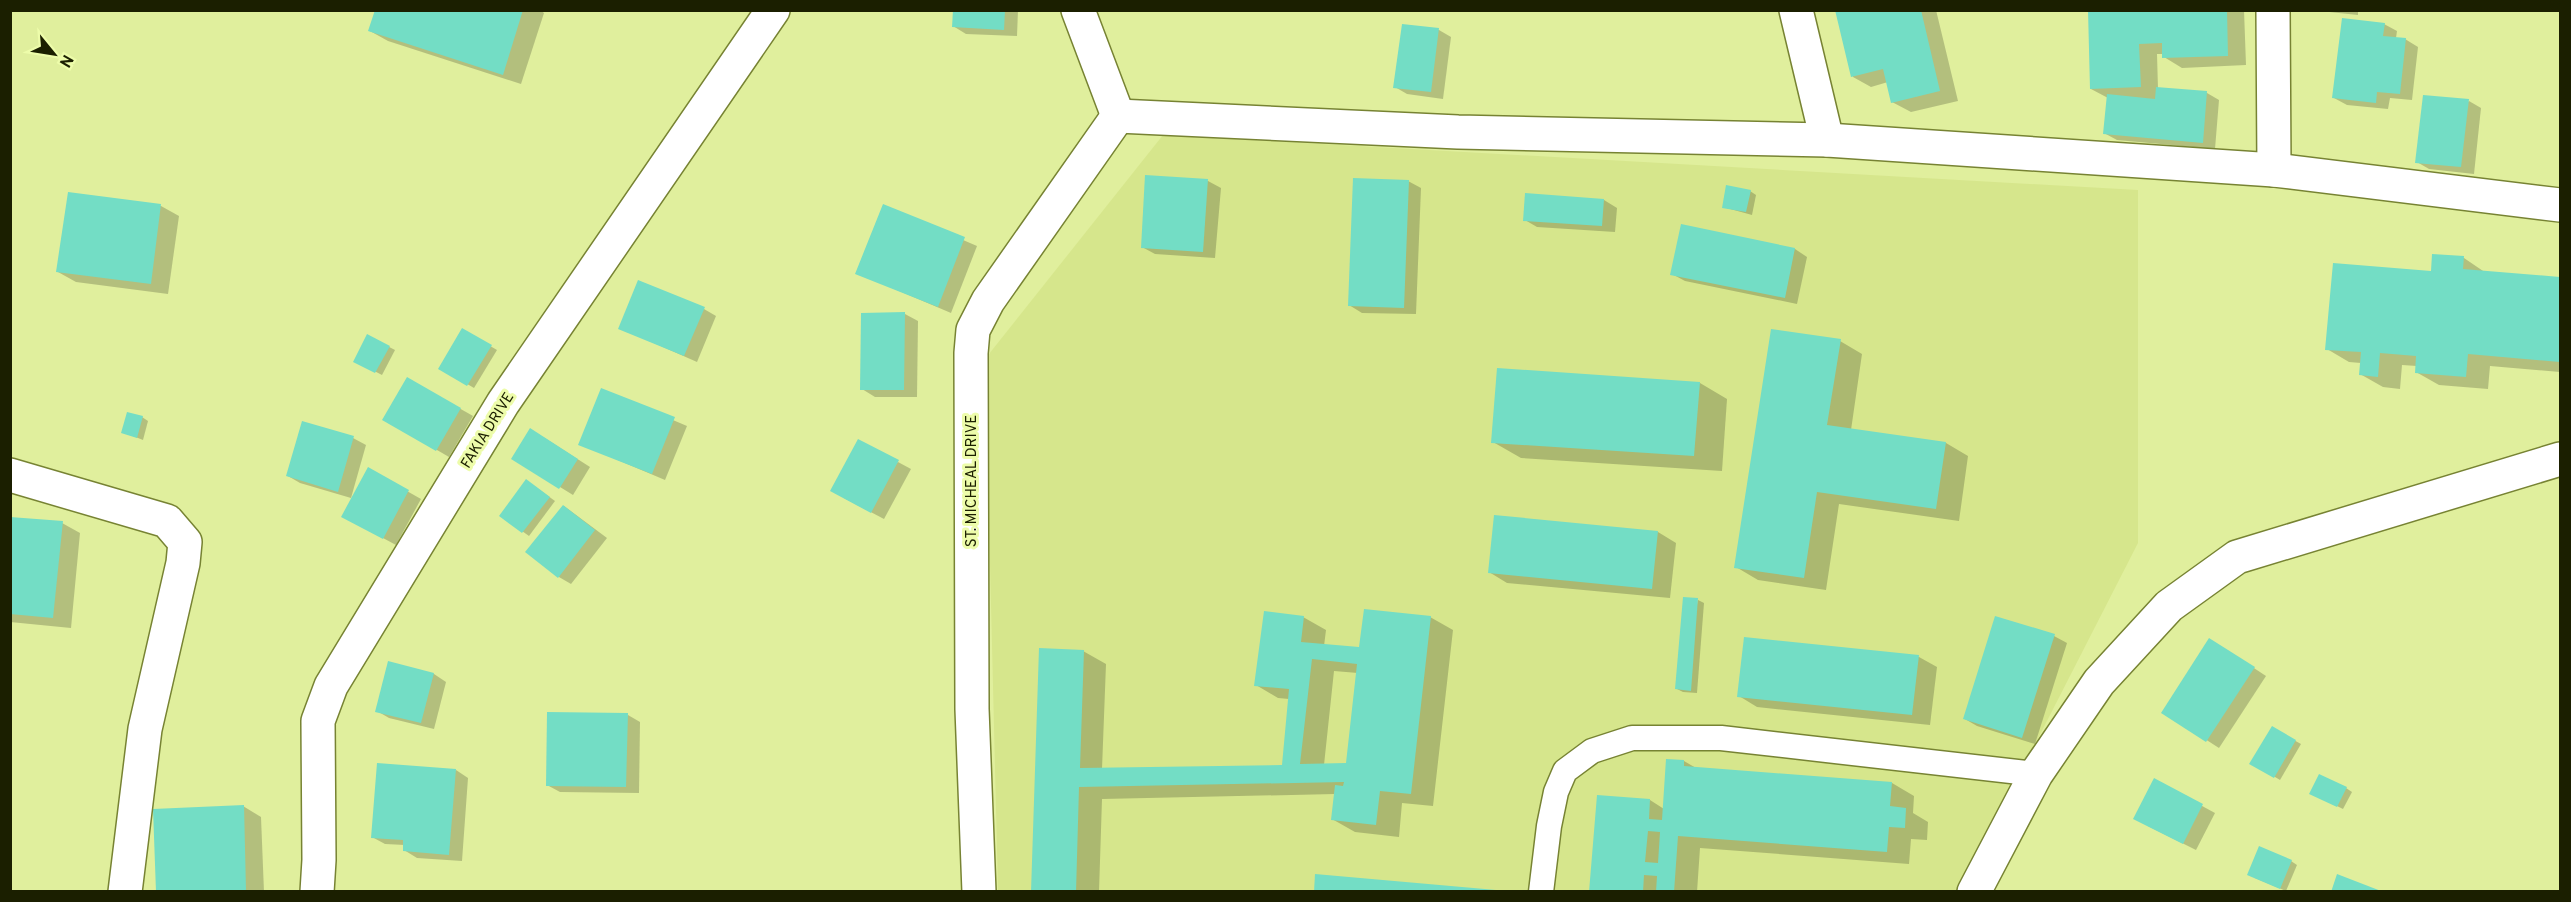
<svg xmlns="http://www.w3.org/2000/svg" width="2571" height="902" font-family="Overpass,sans-serif">
  <style>
    .built { fill: #d6e68c }
    .shadow { fill: #0003; fill-rule: evenodd }
    .building { fill: #73ddc5; fill-rule: evenodd }
    .lines { fill: none; stroke-linecap: round; stroke-linejoin: round }
    .lane-casing { stroke: #778333; stroke-width: 27 }
    .street-casing { stroke: #778333; stroke-width: 36 }
    .lane { stroke: #fff; stroke-width: 24 }
    .street { stroke: #fff; stroke-width: 33 }
    .labels { text-anchor: middle; stroke-width: 6; stroke-linejoin: round; paint-order: stroke }
    .street-label { font-size: 15px; fill: #1b1f00; stroke: #edfcaa }
  </style>
  <rect width="100%" height="100%" fill="#e0ef9d"/>
  <polygon class="built" points="1163,135 2138,190 2138,543 1960,891 998,891 985,359"/>
  <g class="shadow">
    <polygon points="377,10 540,10 544,13 521,84 388,41 370,31"/>
    <polygon points="954,10 1018,10 1017,36 966,34 953,26"/>
    <polygon points="1836,10 1936,10 1958,101 1911,112 1892,102 1888,82 1871,87 1853,77"/>
    <polygon points="2089,10 2244,10 2246,65 2182,68 2164,57 2164,54 2157,54 2158,89 2207,93 2219,100 2215,149 2117,140 2104,133 2108,98 2091,89"/>
    <polygon points="2310,10 2358,10 2358,15"/>
    <polygon points="2384,24 2397,31 2396,38 2405,39 2418,47 2412,100 2390,98 2388,109 2347,105 2334,98"/>
    <polygon points="1403,25 1439,30 1451,37 1443,99 1407,94 1395,87"/>
    <polygon points="2469,101 2481,108 2474,174 2429,169 2417,162"/>
    <polygon points="1147,177 1208,181 1221,188 1215,258 1155,254 1142,247"/>
    <polygon points="1408,181 1421,188 1416,314 1362,313 1349,305"/>
    <polygon points="1750,191 1756,195 1752,215 1723,207"/>
    <polygon points="69,193 161,206 179,216 168,294 76,282 58,272"/>
    <polygon points="1526,195 1604,200 1617,208 1615,232 1537,227 1525,220"/>
    <polygon points="884,206 977,246 951,313 857,273"/>
    <polygon points="1682,226 1795,249 1807,257 1797,304 1685,281 1672,274"/>
    <polygon points="2433,256 2464,258 2486,273 2560,279 2560,372 2490,366 2488,389 2439,385 2416,372 2417,366 2402,365 2400,389 2383,387 2360,374 2361,363 2349,362 2327,349 2432,273"/>
    <polygon points="704,309 716,316 697,362 620,328"/>
    <polygon points="905,314 918,321 917,397 875,397 862,389"/>
    <polygon points="463,330 497,350 474,388 440,368"/>
    <polygon points="368,336 395,350 382,375 355,361"/>
    <polygon points="1840,341 1862,354 1851,430 1946,443 1968,456 1959,521 1839,504 1826,590 1758,580 1736,567"/>
    <polygon points="408,379 473,416 449,457 384,419"/>
    <polygon points="1700,383 1727,399 1722,471 1521,458 1493,442"/>
    <polygon points="602,390 687,426 665,480 580,444"/>
    <polygon points="142,417 148,421 143,440 123,432"/>
    <polygon points="543,437 590,467 573,495 513,458"/>
    <polygon points="353,438 366,445 351,498 300,483 288,476"/>
    <polygon points="898,462 911,469 884,519 844,498"/>
    <polygon points="368,469 421,499 396,545 355,523"/>
    <polygon points="533,485 555,501 529,536 501,516"/>
    <polygon points="564,506 607,538 571,584 559,577"/>
    <polygon points="10,518 62,523 80,533 71,628 10,622"/>
    <polygon points="1658,532 1676,543 1670,598 1507,583 1489,572"/>
    <polygon points="1698,600 1704,603 1697,693 1683,692 1677,689"/>
    <path d="M1303,617L1326,630L1324,646L1360,649L1430,617L1453,630L1433,806L1402,803L1399,837L1355,832L1332,819L1335,794L1102,799L1099,892H1033L1083,651L1106,664L1102,769L1283,766L1289,699L1278,698L1256,685ZM1334,671L1358,673L1348,765H1324Z"/>
    <polygon points="2054,636 2067,643 2035,744 1977,726 1965,719"/>
    <polygon points="1745,639 1919,657 1937,667 1930,725 1757,707 1739,696"/>
    <polygon points="2222,647 2266,676 2219,748 2163,712"/>
    <polygon points="389,663 434,674 446,682 434,729 389,718 377,711"/>
    <polygon points="628,715 640,722 639,793 560,792 547,785"/>
    <polygon points="2272,728 2301,744 2280,780 2252,763"/>
    <polygon points="1668,760 1684,761 1696,768 1892,783 1914,796 1913,813 1928,822 1927,840 1911,839 1909,864 1700,848 1697,892 1591,892 1650,800 1664,809"/>
    <polygon points="456,770 468,778 462,861 417,858 404,850 405,845 385,844 372,837"/>
    <polygon points="2154,780 2215,813 2196,850 2148,826"/>
    <polygon points="2346,788 2352,792 2343,809 2317,796"/>
    <polygon points="243,806 261,817 264,892 158,892"/>
    <polygon points="2291,861 2297,865 2286,891 2255,878"/>
  </g>
  <g class="building">
    <polygon points="375,10 523,10 503,75 368,31"/>
    <polygon points="953,10 1005,10 1004,30 952,27"/>
    <polygon points="1835,10 1921,10 1940,91 1891,103 1883,69 1851,77"/>
    <polygon points="2088,10 2227,10 2228,56 2162,58 2162,43 2139,44 2141,87 2090,89"/>
    <polygon points="2342,18 2385,23 2383,36 2406,38 2400,94 2377,92 2376,103 2332,98"/>
    <polygon points="1402,24 1439,28 1431,92 1393,88"/>
    <polygon points="2156,87 2207,91 2203,143 2103,134 2107,94 2155,99"/>
    <polygon points="2423,95 2469,99 2461,167 2415,163"/>
    <polygon points="1145,175 1208,179 1203,252 1141,248"/>
    <polygon points="1353,178 1409,180 1404,308 1348,306"/>
    <polygon points="1726,185 1751,190 1746,212 1722,208"/>
    <polygon points="68,192 161,204 151,284 56,272"/>
    <polygon points="1525,193 1604,199 1602,226 1523,221"/>
    <polygon points="883,204 965,237 938,307 855,274"/>
    <polygon points="1681,224 1795,248 1785,298 1670,275"/>
    <polygon points="2432,254 2464,256 2463,269 2560,277 2560,362 2468,354 2466,377 2415,373 2416,356 2380,353 2378,377 2359,375 2361,352 2325,350 2333,263 2431,271"/>
    <polygon points="638,280 705,307 684,356 618,329"/>
    <polygon points="905,312 904,390 860,390 861,313"/>
    <polygon points="462,328 492,345 467,386 438,369"/>
    <polygon points="1771,329 1841,339 1827,425 1946,442 1936,509 1817,492 1804,578 1734,568"/>
    <polygon points="367,334 390,346 375,373 353,362"/>
    <polygon points="1497,368 1700,382 1694,456 1491,443"/>
    <polygon points="407,377 461,408 436,451 382,420"/>
    <polygon points="601,388 675,417 652,474 578,445"/>
    <polygon points="127,412 143,416 137,438 121,433"/>
    <polygon points="302,421 354,436 338,492 286,476"/>
    <polygon points="530,428 578,459 559,489 511,459"/>
    <polygon points="858,439 899,460 871,513 830,491"/>
    <polygon points="368,467 409,490 383,539 341,517"/>
    <polygon points="526,479 550,497 522,533 499,516"/>
    <polygon points="563,505 595,530 558,578 525,552"/>
    <polygon points="1494,515 1658,531 1652,589 1488,573"/>
    <polygon points="10,517 63,521 53,618 10,614"/>
    <polygon points="1683,597 1698,598 1691,691 1675,689"/>
    <path d="M1364,609L1431,616L1411,794L1380,791L1376,825L1331,820L1335,785L1343,786L1344,782L1079,787L1076,892H1031L1039,648L1084,650L1080,768L1282,765L1289,689L1254,686L1264,611L1304,616L1301,642L1359,647ZM1312,659L1357,664L1346,763L1300,764Z"/>
    <polygon points="1995,616 2055,634 2022,738 1963,719"/>
    <polygon points="1744,637 1919,655 1912,715 1737,697"/>
    <polygon points="2209,638 2255,667 2206,742 2161,713"/>
    <polygon points="388,661 434,673 421,723 375,712"/>
    <polygon points="547,712 628,713 626,787 546,786"/>
    <polygon points="2272,726 2296,740 2274,778 2249,764"/>
    <path d="M1666,759L1684,760V766L1892,782L1890,806L1906,808L1905,828L1889,827L1887,852L1678,836L1674,892H1656L1657,876L1644,875L1643,892H1589L1597,795L1650,799L1649,819L1662,820ZM1648,831L1660,832L1658,863L1645,862Z"/>
    <polygon points="377,763 456,769 449,855 403,851 403,840 371,838"/>
    <polygon points="2319,774 2347,787 2337,807 2309,794"/>
    <polygon points="2154,778 2203,804 2183,844 2133,819"/>
    <polygon points="244,805 246,891 156,892 153,809"/>
    <polygon points="2259,846 2292,860 2280,889 2247,875"/>
    <polygon points="1315,874 1496,890 1496,892 1314,892"/>
    <polygon points="2337,874 2381,891 2381,892 2331,892"/>
  </g>
  <g class="lines">
    <g class="lane-casing">
      <polyline id="lane" points="1541,892 1549,826 1556,792 1565,771 1592,751 1632,738 1721,738 2036,774"/>
    </g>
    <g class="street-casing">
      <g id="street">
        <polyline points="1078,10 1118,116"/>
        <polyline points="1796,10 1827,140"/>
        <polyline points="2273,10 2274,170"/>
        <polyline points="1118,116 1458,132 1827,140 2274,170 2560,205"/>
        <polyline points="10,475 167,521 185,542 183,563 145,729 125,892"/>
        <polyline points="317,892 319,860 318,721 331,686 503,403 773,10"/>
        <polyline points="979,892 972,709 971,353 973,330 988,301 1118,116"/>
        <polyline points="1974,892 2036,774 2099,682 2169,606 2237,557 2560,459"/>
      </g>
    </g>
    <use href="#lane" class="lane"/>
    <use href="#street" class="street"/>
  </g>
  <g class="labels">
    <g class="street-label">
      <text transform="translate(487 430) rotate(-58)" y="5">FAKIA DRIVE</text>
      <text transform="translate(971 481) rotate(-90)" y="5">ST. MICHEAL DRIVE</text>
    </g>
  </g>
  <rect width="2571" height="902" fill="none" stroke="#1b1f00" stroke-width="24"/>
  <g transform="translate(54 54) rotate(120)" stroke="#edfcaa" stroke-width="4.5" paint-order="stroke">
  <path d="M0-4.5L10 22L0 15L-10 22Z" fill="#1b1f00"/>
  <text y="-9" font-size="16" font-weight="bold" text-anchor="middle" fill="#1b1f00">N</text>
  </g>
</svg>
